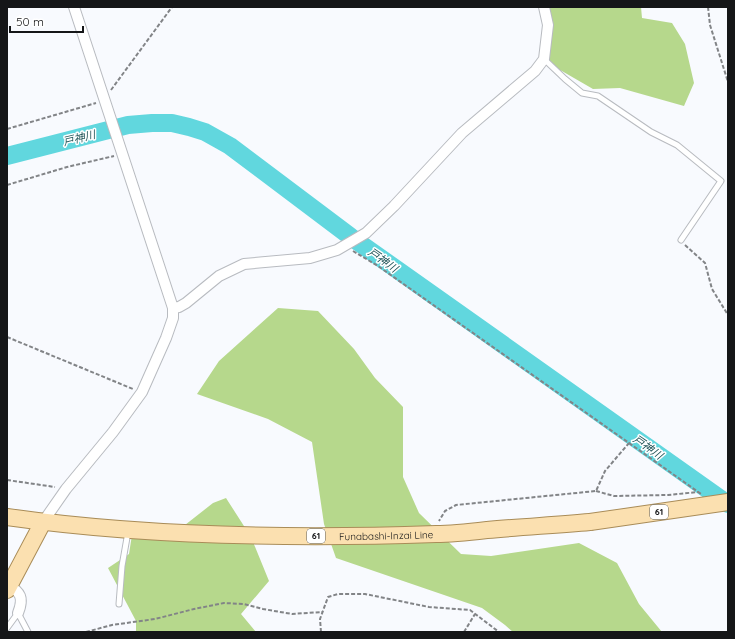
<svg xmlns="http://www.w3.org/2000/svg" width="735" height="639" font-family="Quicksand,'Noto Sans JP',sans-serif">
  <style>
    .forest { fill: #b6d88c }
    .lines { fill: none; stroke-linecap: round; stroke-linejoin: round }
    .river { stroke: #61d7de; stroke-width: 18 }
    .service-casing { stroke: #b8bbc0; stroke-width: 7 }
    .minor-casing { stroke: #b8bbc0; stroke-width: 12 }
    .primary-casing { stroke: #a98c58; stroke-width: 18 }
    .path { stroke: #828487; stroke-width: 2; stroke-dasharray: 4 2; stroke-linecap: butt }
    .service { stroke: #fff; stroke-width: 5 }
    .minor { stroke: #fff; stroke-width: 10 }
    .primary { stroke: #fbe0b0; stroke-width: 16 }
    .primary-bridge-casing { stroke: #a98c58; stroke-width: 18; stroke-linecap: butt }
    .primary-bridge { stroke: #fbe0b0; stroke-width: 16 }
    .labels { text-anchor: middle; stroke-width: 3; stroke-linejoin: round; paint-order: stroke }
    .shield { fill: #fff; stroke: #5b5c5d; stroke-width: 1 }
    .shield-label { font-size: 9px; font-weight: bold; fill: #151618 }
    .street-label { font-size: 10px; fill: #151618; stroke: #fff }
    .water-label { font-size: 11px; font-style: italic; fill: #225559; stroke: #fff }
  </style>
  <rect width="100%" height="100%" fill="#f8fafe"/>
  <g class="forest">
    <polygon points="549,7 641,7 642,18 672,23 685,44 694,83 684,106 620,88 593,89 548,63 551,19"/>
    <polygon points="278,308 318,311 354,349 375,378 403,407 403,477 419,513 461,554 491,556 579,543 617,563 639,604 662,632 513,632 505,625 482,608 336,558 324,524 312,442 268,419 197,394 219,361"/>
    <polygon points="226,498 251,537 269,581 241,614 256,632 136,632 136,621 108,568 129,554 134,522 185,525 213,503"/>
  </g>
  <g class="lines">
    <polyline class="river" points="7,156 128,125 152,123 172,123 189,127 205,132 230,146 351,237 728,504"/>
    <g class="service-casing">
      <g id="service">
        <polyline points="544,59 565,79 582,93 598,96 651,132 677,145 721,181 681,240"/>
        <polyline points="119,604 122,566 128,532"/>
        <polyline points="7,628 18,613 28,632"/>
      </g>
    </g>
    <g class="minor-casing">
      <g id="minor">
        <polyline points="173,308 179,307 186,303 219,276 244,264 310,258 337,250 366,233 394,206 462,133 535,71 544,59 548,25 544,7"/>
        <polyline points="43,522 66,489 113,432 142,392 166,338 173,318 173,308 74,7"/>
        <path d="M7,584C21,592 24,598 18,613"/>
      </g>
    </g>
    <g class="primary-casing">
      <g id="primary">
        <path id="s1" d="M7,517C149,537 293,539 436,534C453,534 470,532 487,530C521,527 555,525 590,522"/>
        <polyline points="7,590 43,522"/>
      </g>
    </g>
    <g class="path">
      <polyline points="708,7 710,25 728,82"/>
      <polyline points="111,90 172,7"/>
      <polyline points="7,129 96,103"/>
      <polyline points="7,185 67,167 114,156"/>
      <polyline points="685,245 705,263 712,289 728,315"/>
      <polyline points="353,251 378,266 629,443 605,471 596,491 456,505 445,511 439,521"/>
      <polyline points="7,337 133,389"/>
      <polyline points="629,443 701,494"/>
      <polyline points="7,480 55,487"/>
      <polyline points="596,491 614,496 668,495 698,492"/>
      <polyline points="86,632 112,625 155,619 194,609 224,603 244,604 263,609 292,614 322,612"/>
      <polyline points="321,632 320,619 328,597 338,594 365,594 429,607 470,610 499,632"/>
      <polyline points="464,632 475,614"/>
    </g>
    <use href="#service" class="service"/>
    <use href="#minor" class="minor"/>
    <use href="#primary" class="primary"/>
    <g class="primary-bridge-casing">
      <polyline id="primary-bridge" points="590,522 728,502"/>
    </g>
    <use href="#primary-bridge" class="primary-bridge"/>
  </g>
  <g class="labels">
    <g class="shield">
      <rect x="650" y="505" width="18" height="14" rx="3"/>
      <rect x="307" y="529" width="18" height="14" rx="3"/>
    </g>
    <g class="shield-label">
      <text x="659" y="515">61</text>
      <text x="316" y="539">61</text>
    </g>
    <g class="street-label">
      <text dy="4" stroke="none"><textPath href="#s1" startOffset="380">Funabashi-Inzai Line</textPath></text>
    </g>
    <g class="water-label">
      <text transform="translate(79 138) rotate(-14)" y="4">戸神川</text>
      <text transform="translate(383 260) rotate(35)" y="4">戸神川</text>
      <text transform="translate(648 447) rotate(35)" y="4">戸神川</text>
    </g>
  </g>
  <rect width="735" height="639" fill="none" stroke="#151618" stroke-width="16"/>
  <path d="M10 26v6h73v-6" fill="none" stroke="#151618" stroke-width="2"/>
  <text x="16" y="26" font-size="12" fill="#151618" stroke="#ffffff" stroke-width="3" paint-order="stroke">50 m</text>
</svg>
